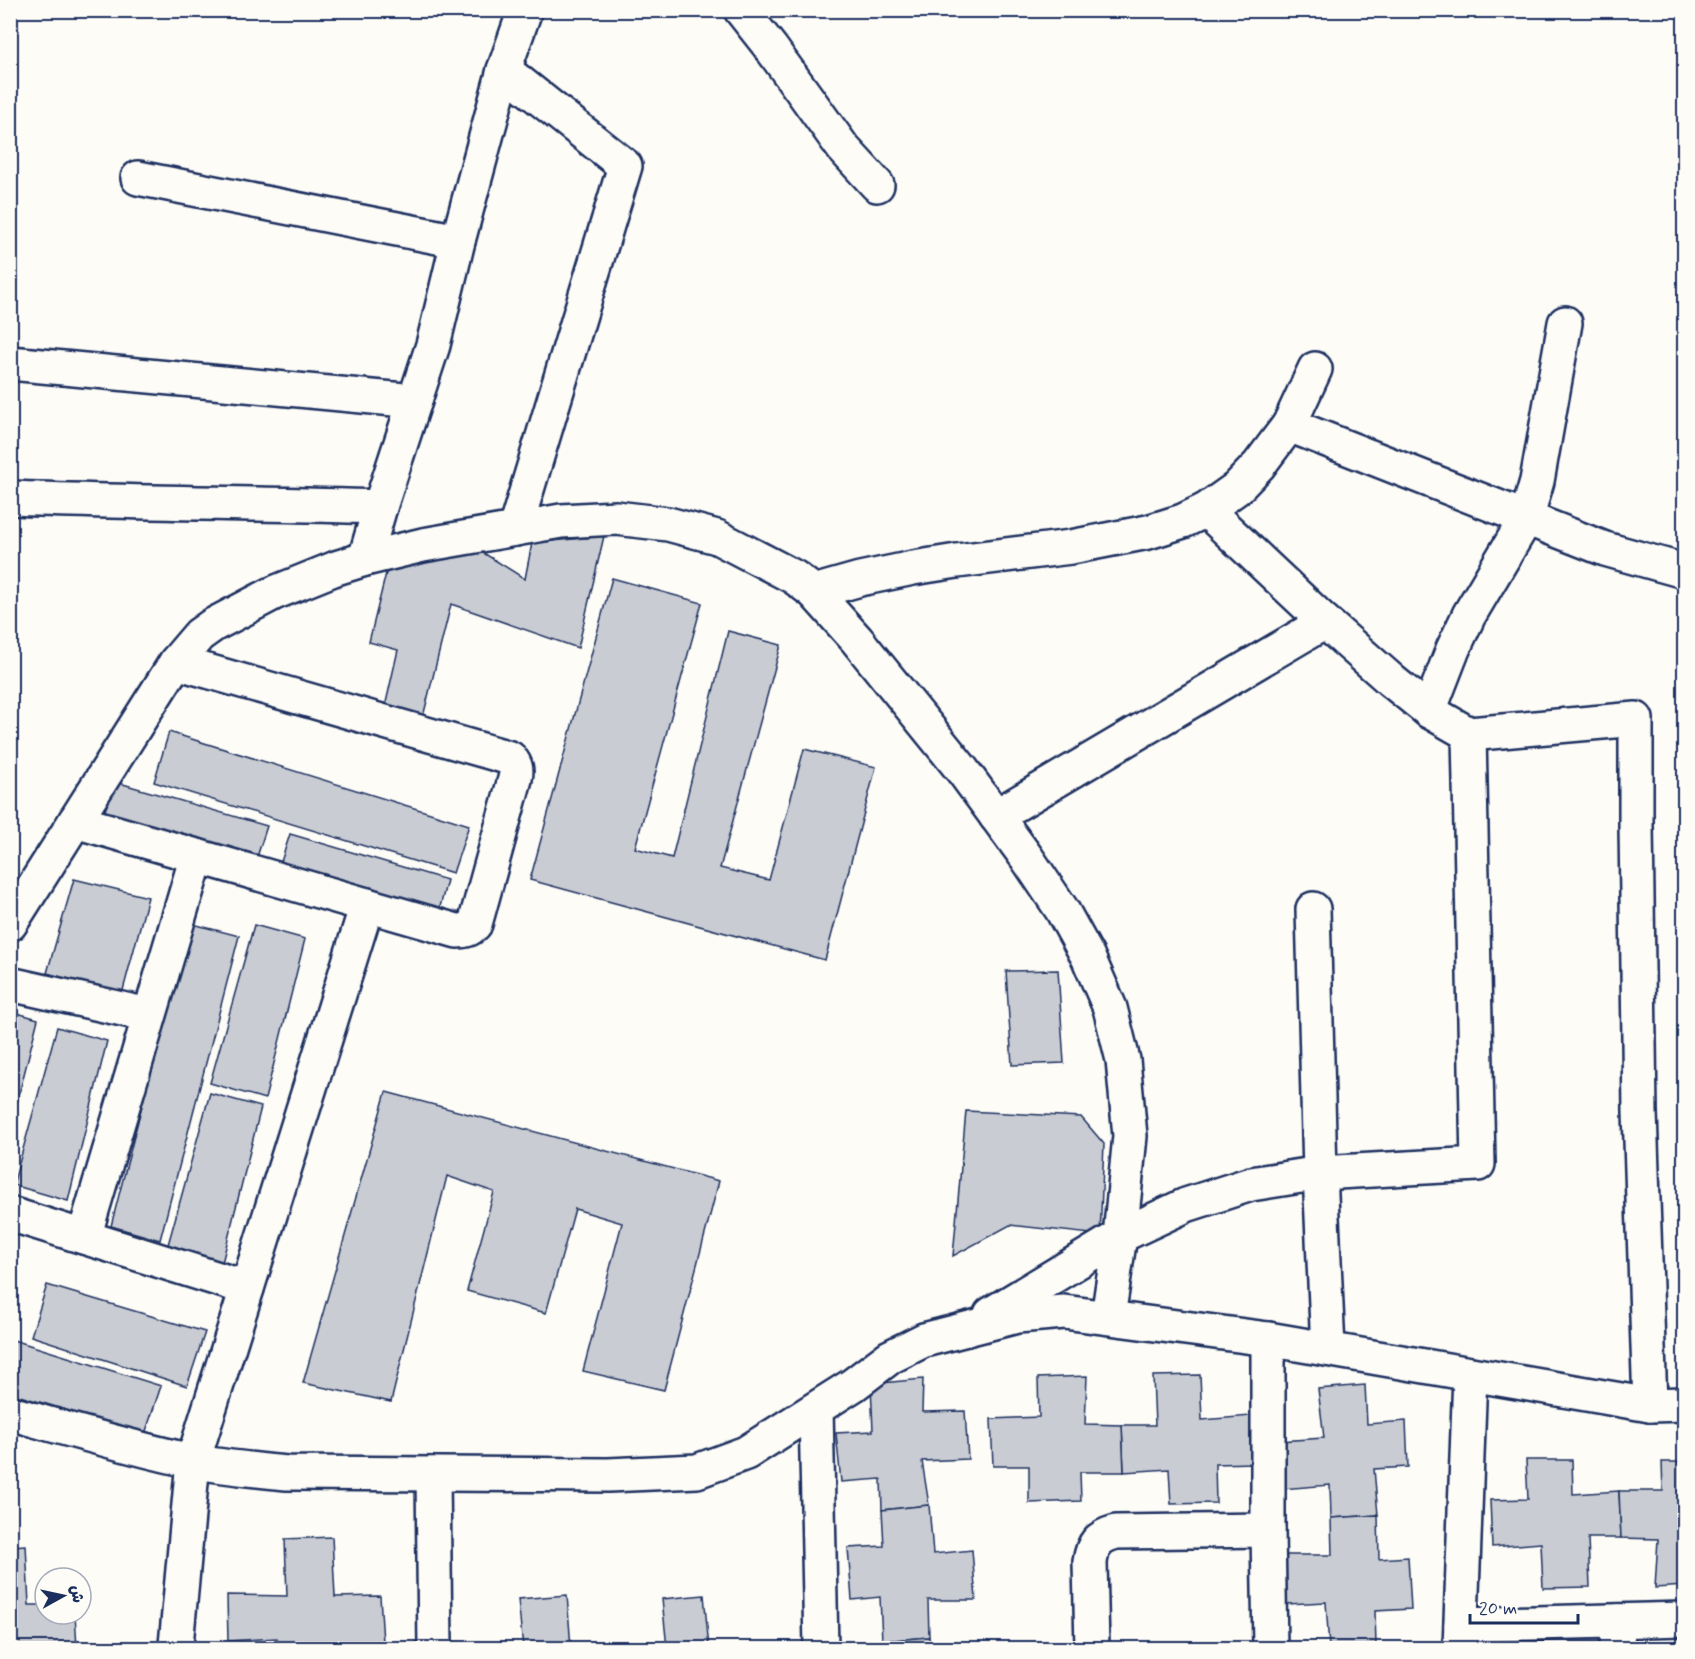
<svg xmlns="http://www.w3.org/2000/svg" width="1695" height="1659" font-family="Mynerve,'Playpen Sans Arabic',sans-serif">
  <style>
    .building { fill: #c9ccd3; stroke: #1b2f5e; stroke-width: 1.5 }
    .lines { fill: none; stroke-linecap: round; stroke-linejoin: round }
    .minor-casing { stroke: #1b2f5e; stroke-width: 38 }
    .minor { stroke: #fdfcf7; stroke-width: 33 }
  </style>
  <rect width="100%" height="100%" fill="#fdfcf7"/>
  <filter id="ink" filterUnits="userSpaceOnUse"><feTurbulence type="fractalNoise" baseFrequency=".0167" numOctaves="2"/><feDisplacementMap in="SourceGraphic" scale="12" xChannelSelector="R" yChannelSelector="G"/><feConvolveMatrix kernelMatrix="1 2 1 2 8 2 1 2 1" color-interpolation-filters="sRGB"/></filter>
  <g filter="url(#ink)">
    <g class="building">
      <polygon points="604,536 578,648 451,604 423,717 385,707 398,650 369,642 389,561 482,552 525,579 532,543"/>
      <polygon points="612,578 702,603 635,848 672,858 728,631 781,645 720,868 769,880 804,749 876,767 825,960 530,880"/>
      <polygon points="169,732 469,825 453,873 154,782"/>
      <polygon points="116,782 267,826 255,863 102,818"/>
      <polygon points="290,834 447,880 438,915 279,868"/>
      <polygon points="74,879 148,897 122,994 47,973"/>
      <polygon points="189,923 239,936 160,1240 111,1226"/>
      <polygon points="254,925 305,939 265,1099 210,1083"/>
      <polygon points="1058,970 1064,1063 1012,1065 1006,971"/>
      <polygon points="10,1011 38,1019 10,1130"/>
      <polygon points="57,1027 107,1041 68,1201 13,1185"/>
      <polygon points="386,1092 719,1181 664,1390 583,1371 622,1223 575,1209 546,1313 467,1291 494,1192 447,1176 391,1402 303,1383"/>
      <polygon points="210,1093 261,1107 221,1267 166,1252"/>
      <polygon points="966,1111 1081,1117 1104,1144 1100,1235 1010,1225 953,1256"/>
      <polygon points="47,1285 205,1332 187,1386 31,1336"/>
      <polygon points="10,1339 161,1386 145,1434 10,1393"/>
      <polygon points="1200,1375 1202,1420 1251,1416 1253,1463 1215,1464 1216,1503 1171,1504 1169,1469 1124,1472 1122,1425 1155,1425 1153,1376"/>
      <polygon points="1087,1376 1085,1424 1122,1425 1124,1472 1080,1472 1081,1501 1029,1503 1029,1466 993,1466 991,1419 1039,1417 1038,1378"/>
      <polygon points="923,1379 922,1412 965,1411 968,1459 922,1461 929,1505 882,1510 881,1479 841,1482 836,1433 873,1431 871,1384"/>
      <polygon points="1365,1385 1367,1424 1406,1421 1408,1467 1374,1469 1378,1515 1331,1518 1330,1485 1281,1489 1279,1441 1324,1438 1318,1389"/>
      <polygon points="1526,1460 1572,1460 1573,1494 1619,1491 1621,1538 1588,1538 1590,1587 1543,1588 1541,1543 1492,1547 1490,1500 1528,1499"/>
      <polygon points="1662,1462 1684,1462 1684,1586 1655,1588 1658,1539 1621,1538 1619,1491 1663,1491"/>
      <polygon points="929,1505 933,1554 972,1550 976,1600 928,1600 929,1637 882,1641 880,1597 852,1600 848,1548 884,1546 882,1510"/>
      <polygon points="1378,1515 1379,1559 1408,1557 1411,1609 1375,1611 1376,1646 1329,1648 1326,1602 1287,1604 1283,1555 1332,1555 1331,1518"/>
      <polygon points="332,1537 335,1597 380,1596 383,1642 320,1643 320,1648 278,1648 277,1638 228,1641 227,1595 287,1596 285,1539"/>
      <polygon points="26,1545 29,1605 45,1605 45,1614 75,1614 77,1648 10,1648 10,1546"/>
      <polygon points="567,1595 571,1648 523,1648 518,1599"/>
      <polygon points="704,1595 709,1648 667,1648 662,1599"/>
      <polygon points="929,1637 930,1648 882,1648 882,1641"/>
    </g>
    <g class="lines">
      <g class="minor-casing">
        <g id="minor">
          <polyline points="741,10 771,48 843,148 877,185"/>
          <polyline points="504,70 625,166 515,529"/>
          <polyline points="138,178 458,241"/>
          <polyline points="10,363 415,401"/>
          <polyline points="1289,425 1605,549 1684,571"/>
          <path d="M10,498C134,503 257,503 380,507"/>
          <polyline points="365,559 380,507 433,345 458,241 504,70 525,10"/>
          <polyline points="814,592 860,579 913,568 957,561 1071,547 1148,532 1183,521 1206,510 1237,488 1259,465 1289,425 1315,369"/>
          <polyline points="1429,711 1453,649 1469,615 1526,519 1537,481 1565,323"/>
          <polyline points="1469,734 1636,719 1636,825 1640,1112 1650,1405"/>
          <polyline points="996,816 1325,622"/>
          <path d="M75,821L457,931C465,931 469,930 475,924L515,779C517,770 516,765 510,758L176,662"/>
          <polyline points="1313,909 1320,1173 1328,1349"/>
          <polyline points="10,924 176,662 199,635 213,625 274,593 336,568 365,559 423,545 561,521 616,518 668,524 717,537 794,577 814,592 857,640 963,771 1027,858 1062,910 1088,957 1110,1008 1123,1060 1130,1136 1120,1236 1108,1317"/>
          <polyline points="10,984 149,1015"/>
          <polyline points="10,1214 247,1288"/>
          <polyline points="84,1237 197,856"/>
          <polyline points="991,1314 1120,1236 1186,1205 1251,1184 1320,1173 1478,1164 1469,734 1429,711 1392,681 1325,622 1206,510"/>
          <polyline points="1268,1339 1268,1530 1270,1648"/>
          <polyline points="816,1409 821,1648"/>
          <path d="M10,1413C71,1430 131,1448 192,1461C223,1467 255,1470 287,1473L608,1475L697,1471L746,1453L853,1385L890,1357L924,1340L1017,1316L1064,1312L1268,1339L1650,1405L1684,1404"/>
          <polyline points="433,1474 435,1648"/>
          <polyline points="1461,1625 1684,1619"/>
          <polyline points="176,1645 193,1461 367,905"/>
          <path d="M1092,1648L1090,1562C1093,1543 1098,1537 1116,1532L1268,1530"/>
          <polyline points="1460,1648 1470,1374"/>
          <polyline points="1617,1648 1618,1621"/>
        </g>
      </g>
      <use href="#minor" class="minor"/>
    </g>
  </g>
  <rect width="1695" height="1659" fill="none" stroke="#fdfcf7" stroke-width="36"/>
  <rect x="18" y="18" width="1659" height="1623" fill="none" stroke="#1b2f5e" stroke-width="2" filter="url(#ink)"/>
  <g transform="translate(63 1596) rotate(82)"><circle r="28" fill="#fdfcf7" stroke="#a3aaba" stroke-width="1.5"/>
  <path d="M0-4.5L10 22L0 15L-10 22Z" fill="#1b2f5e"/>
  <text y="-9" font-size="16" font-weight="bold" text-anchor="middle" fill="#1b2f5e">ش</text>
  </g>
  <path d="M1470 1614v9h108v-9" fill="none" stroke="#1b2f5e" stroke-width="3"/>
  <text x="1479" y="1614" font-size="18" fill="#1b2f5e" stroke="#fdfcf7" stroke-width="4.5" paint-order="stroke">20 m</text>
</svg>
